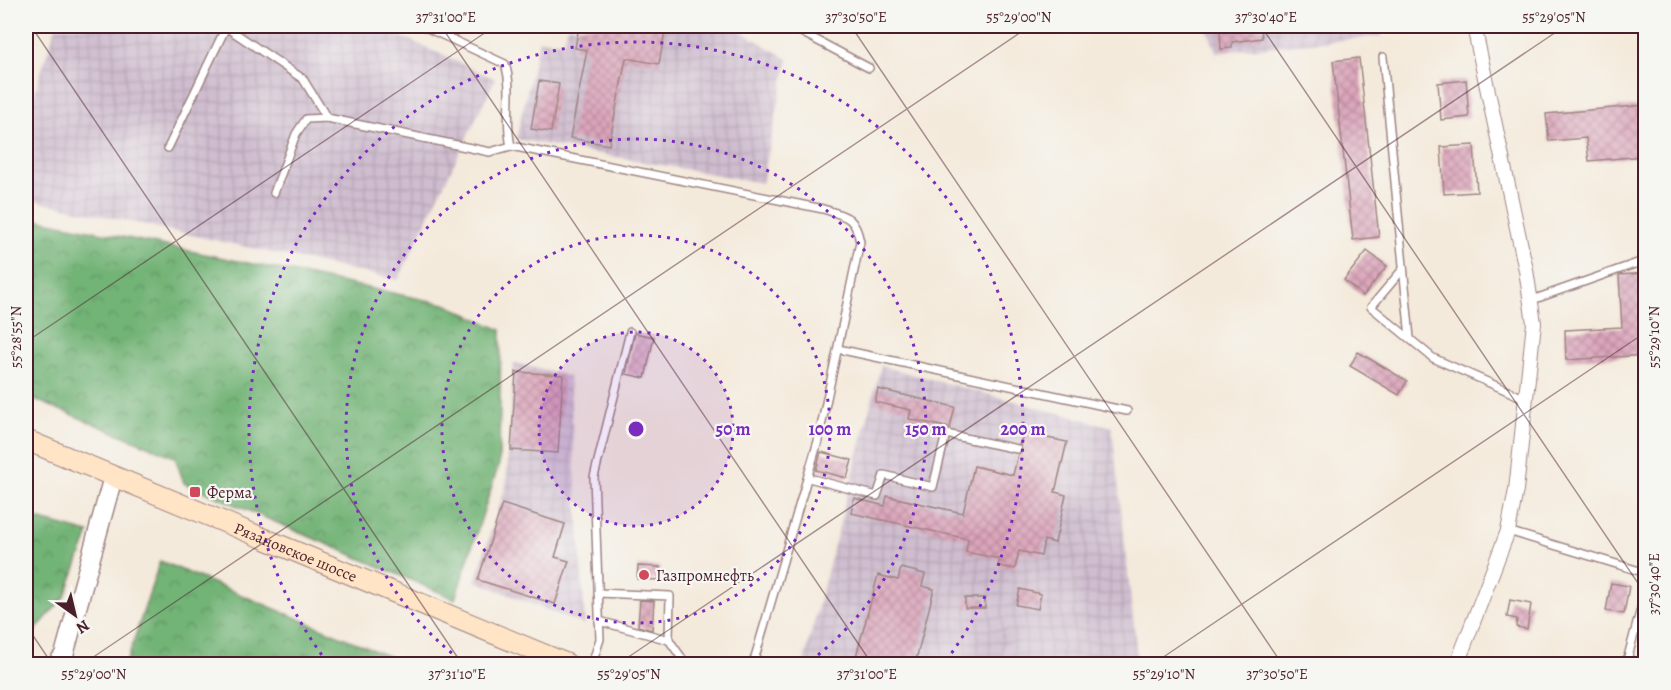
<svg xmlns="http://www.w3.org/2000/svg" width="1671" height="690" font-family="Alegreya,serif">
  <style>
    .industrial { fill: url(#industrial-grid) }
    .forest { fill: url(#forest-crowns); stroke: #5e6950; stroke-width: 1.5 }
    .building { fill: url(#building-cross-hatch) }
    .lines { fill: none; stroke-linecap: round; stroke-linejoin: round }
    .service-casing { stroke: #9f8483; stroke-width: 10 }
    .minor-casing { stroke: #9f8483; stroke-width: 16 }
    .tertiary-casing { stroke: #9f8483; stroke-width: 21 }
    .secondary-casing { stroke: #9f8483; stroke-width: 22 }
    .service { stroke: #fff; stroke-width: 7 }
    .minor { stroke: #fff; stroke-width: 14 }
    .tertiary { stroke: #fff; stroke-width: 18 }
    .secondary { stroke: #ffe4c6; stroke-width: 20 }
    .ticks { fill: none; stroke: #4a1f2b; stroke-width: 1.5; stroke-opacity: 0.45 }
    .ring { fill: none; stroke: #7b2cbf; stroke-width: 3; stroke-dasharray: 3 6 }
    .poi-dot { fill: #d1495b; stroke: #f6f6f2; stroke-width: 2 }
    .labels { text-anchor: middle; stroke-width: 4.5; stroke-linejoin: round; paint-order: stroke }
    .poi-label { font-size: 16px; fill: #4a1f2b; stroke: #f6f6f2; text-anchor: start }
    .street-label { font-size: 16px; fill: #4a1f2b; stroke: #f6f6f2 }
    .centre { fill: #7b2cbf; stroke: #f6f6f2; stroke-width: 3 }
    .ring-label { font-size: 18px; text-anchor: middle; font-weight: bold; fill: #7b2cbf; stroke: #f6f6f2; stroke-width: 4.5; stroke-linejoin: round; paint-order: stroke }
    .neatline { fill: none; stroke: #4a1f2b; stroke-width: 2 }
    .ticks-label { font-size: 15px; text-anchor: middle; fill: #4a1f2b }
  </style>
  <defs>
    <pattern id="industrial-grid" width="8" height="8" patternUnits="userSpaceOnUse" patternTransform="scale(1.5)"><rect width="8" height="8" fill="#cfbdcf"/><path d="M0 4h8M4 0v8" fill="none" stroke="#b3a2b2"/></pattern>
    <pattern id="forest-crowns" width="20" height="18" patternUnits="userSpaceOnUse" patternTransform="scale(1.5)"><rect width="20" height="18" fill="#72b376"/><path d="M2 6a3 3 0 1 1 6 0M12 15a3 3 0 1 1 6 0" fill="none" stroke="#609161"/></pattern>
    <pattern id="building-cross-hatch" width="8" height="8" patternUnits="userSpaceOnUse" patternTransform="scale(1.5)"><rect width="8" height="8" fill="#dca5bb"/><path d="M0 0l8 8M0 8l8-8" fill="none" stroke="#b48698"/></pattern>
  </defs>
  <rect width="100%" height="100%" fill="#f6f6f2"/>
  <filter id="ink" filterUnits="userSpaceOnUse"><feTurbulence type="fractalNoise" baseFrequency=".0167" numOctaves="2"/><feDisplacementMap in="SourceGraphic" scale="12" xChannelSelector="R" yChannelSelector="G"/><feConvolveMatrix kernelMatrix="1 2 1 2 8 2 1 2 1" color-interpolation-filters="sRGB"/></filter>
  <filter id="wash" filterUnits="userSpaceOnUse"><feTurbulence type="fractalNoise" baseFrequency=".008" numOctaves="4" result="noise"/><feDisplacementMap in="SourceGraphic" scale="24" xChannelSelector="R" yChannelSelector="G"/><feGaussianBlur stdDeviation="1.35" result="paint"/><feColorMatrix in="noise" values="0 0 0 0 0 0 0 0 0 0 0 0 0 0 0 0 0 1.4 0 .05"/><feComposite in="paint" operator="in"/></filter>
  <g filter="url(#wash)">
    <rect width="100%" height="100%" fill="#f4eadb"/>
    <g class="industrial">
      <polygon points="56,26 379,26 495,79 398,280 26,199 26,119"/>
      <polygon points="568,26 732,26 788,59 762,183 516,139 539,40 563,42"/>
      <polygon points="1206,26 1382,26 1382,36 1216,52"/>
      <polygon points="514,363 569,376 585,625 475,581 506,485"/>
      <polygon points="881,366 1112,427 1138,664 803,664"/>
    </g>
    <g class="forest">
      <polygon points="26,217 445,304 501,330 499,464 455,599 184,483 175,457 26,396"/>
      <polygon points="26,516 89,533 65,596 26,641"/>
      <polygon points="160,561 407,664 126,664"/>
    </g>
    <g id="blocks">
      <g class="building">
        <polygon points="579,26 666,26 659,64 626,58 609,145 570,138 587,50 575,48"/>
        <polygon points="1261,28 1262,38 1232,42 1232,48 1221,49 1220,30 1232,29 1232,32"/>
        <polygon points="1359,58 1379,237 1353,240 1333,61"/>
        <polygon points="1466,80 1469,117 1441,120 1438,83"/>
        <polygon points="539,81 559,84 551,132 531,129"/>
        <polygon points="1646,105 1646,140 1642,140 1643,156 1589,161 1586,138 1549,141 1546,114"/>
        <polygon points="1474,145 1477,192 1444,194 1441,147"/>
        <polygon points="1367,251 1387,266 1363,296 1344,280"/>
        <polygon points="1646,273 1646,355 1566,360 1565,330 1622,327 1619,275"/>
        <polygon points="635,333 654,337 645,378 626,374"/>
        <polygon points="1358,352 1407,381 1399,395 1350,366"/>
        <polygon points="516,372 563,375 558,453 511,450"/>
        <polygon points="878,389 955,407 950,428 909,419 911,410 875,402"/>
        <polygon points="1023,433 1067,442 1055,492 1066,495 1055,543 1044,540 1041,556 1019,551 1015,569 998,566 1000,559 966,552 968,539 851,513 854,498 885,506 887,496 963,513 974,466 1013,475 1018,454 1022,451 1020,445"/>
        <polygon points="821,452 852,460 847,478 816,470"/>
        <polygon points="502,504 565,524 555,557 569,561 555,604 478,580"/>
        <polygon points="638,566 660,567 659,580 637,579"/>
        <polygon points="901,568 925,574 922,586 934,589 915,664 854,664 878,575 898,580"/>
        <polygon points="1611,583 1629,586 1624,614 1606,611"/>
        <polygon points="1020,589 1041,594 1038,609 1016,605"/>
        <rect x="965" y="598" width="20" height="10"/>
        <polygon points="640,600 654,601 652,630 638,626"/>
        <polygon points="1510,600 1531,604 1527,629 1516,627 1517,619 1507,617"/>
      </g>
    </g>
  </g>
  <g filter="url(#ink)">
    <use href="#blocks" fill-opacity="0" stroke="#9f8483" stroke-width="1.5"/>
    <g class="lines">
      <g class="service-casing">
        <g id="service">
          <path d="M423,26L505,64C514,90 504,119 511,146L823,209C846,216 855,216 860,242L818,441L753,664"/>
          <polyline points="790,26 869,68"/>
          <polyline points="1383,57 1410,338"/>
          <polyline points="168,148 226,27 303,79 327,118"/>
          <polyline points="274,193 296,134 306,119 327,118 490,152 511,146"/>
          <polyline points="1403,269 1371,307 1433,358 1526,399"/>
          <polyline points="1532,300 1646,260"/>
          <polyline points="838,349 1127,411"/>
          <polyline points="809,478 877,496 884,475 933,487 946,434 1017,449"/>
          <polyline points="1508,531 1646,573"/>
          <polyline points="598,593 670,596 669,640 686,664"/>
          <polyline points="599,621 669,640"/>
          <polyline points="592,664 600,639 594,477 630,332"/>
          <polyline points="1626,664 1646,590"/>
        </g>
      </g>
      <g class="minor-casing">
        <polyline id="minor" points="1457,664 1508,531 1516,490 1534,323 1526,270 1474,26"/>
      </g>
      <g class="tertiary-casing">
        <polyline id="tertiary" points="57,664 64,655 113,477"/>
      </g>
      <g class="secondary-casing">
        <g id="secondary">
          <path id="s1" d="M26,440L567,664"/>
        </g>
      </g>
      <use href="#service" class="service"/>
      <use href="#minor" class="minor"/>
      <use href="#tertiary" class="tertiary"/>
      <use href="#secondary" class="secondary"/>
    </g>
  </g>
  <path class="ticks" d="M31,26L462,664M441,26L872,664M851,26L1282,664M1261,26L1646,595M26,342L495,26M26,625L52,664M83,664L1030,26M618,664L1565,26M1153,664L1646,332"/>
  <circle cx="636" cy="429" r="97" fill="#7b2cbf" fill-opacity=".12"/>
  <g class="ring">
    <circle cx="636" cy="429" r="97"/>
    <circle cx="636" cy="429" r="194"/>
    <path d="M466 664A290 290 0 1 1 806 664"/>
    <path d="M327 662A387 387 0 1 1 945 662"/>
  </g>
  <g class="poi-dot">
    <rect x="189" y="486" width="12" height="12" rx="3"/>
    <circle cx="644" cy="575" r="6"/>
  </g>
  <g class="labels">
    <g class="poi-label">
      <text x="207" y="498">Ферма</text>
      <text x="656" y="581">Газпромнефть</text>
    </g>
    <g class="street-label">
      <text dy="6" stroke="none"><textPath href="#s1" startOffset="292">Рязановское шоссе</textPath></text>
    </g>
  </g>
  <circle cx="636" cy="429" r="9" class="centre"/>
  <g class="ring-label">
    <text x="733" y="435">50 m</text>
    <text x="830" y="435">100 m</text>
    <text x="926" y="435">150 m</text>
    <text x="1023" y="435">200 m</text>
  </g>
  <rect width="1671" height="690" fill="none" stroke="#f6f6f2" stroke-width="66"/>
  <g transform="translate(75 615) rotate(146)" stroke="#f6f6f2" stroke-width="4.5" paint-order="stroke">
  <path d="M0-4.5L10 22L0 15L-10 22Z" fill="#4a1f2b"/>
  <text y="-9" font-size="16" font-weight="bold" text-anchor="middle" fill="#4a1f2b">N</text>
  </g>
  <rect x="33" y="33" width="1605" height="624" class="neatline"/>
  <g class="ticks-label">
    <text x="446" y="22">37°31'00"E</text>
    <text x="856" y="22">37°30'50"E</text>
    <text x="1019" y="22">55°29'00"N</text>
    <text x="1266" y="22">37°30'40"E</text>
    <text x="1554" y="22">55°29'05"N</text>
    <text transform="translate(16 337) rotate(-90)" y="5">55°28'55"N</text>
    <text transform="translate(1654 337) rotate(-90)" y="5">55°29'10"N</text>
    <text transform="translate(1654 584) rotate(-90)" y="5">37°30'40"E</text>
    <text x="94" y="679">55°29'00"N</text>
    <text x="457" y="679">37°31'10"E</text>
    <text x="629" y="679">55°29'05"N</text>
    <text x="867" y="679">37°31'00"E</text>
    <text x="1164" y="679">55°29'10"N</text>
    <text x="1277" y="679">37°30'50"E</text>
  </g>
</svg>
